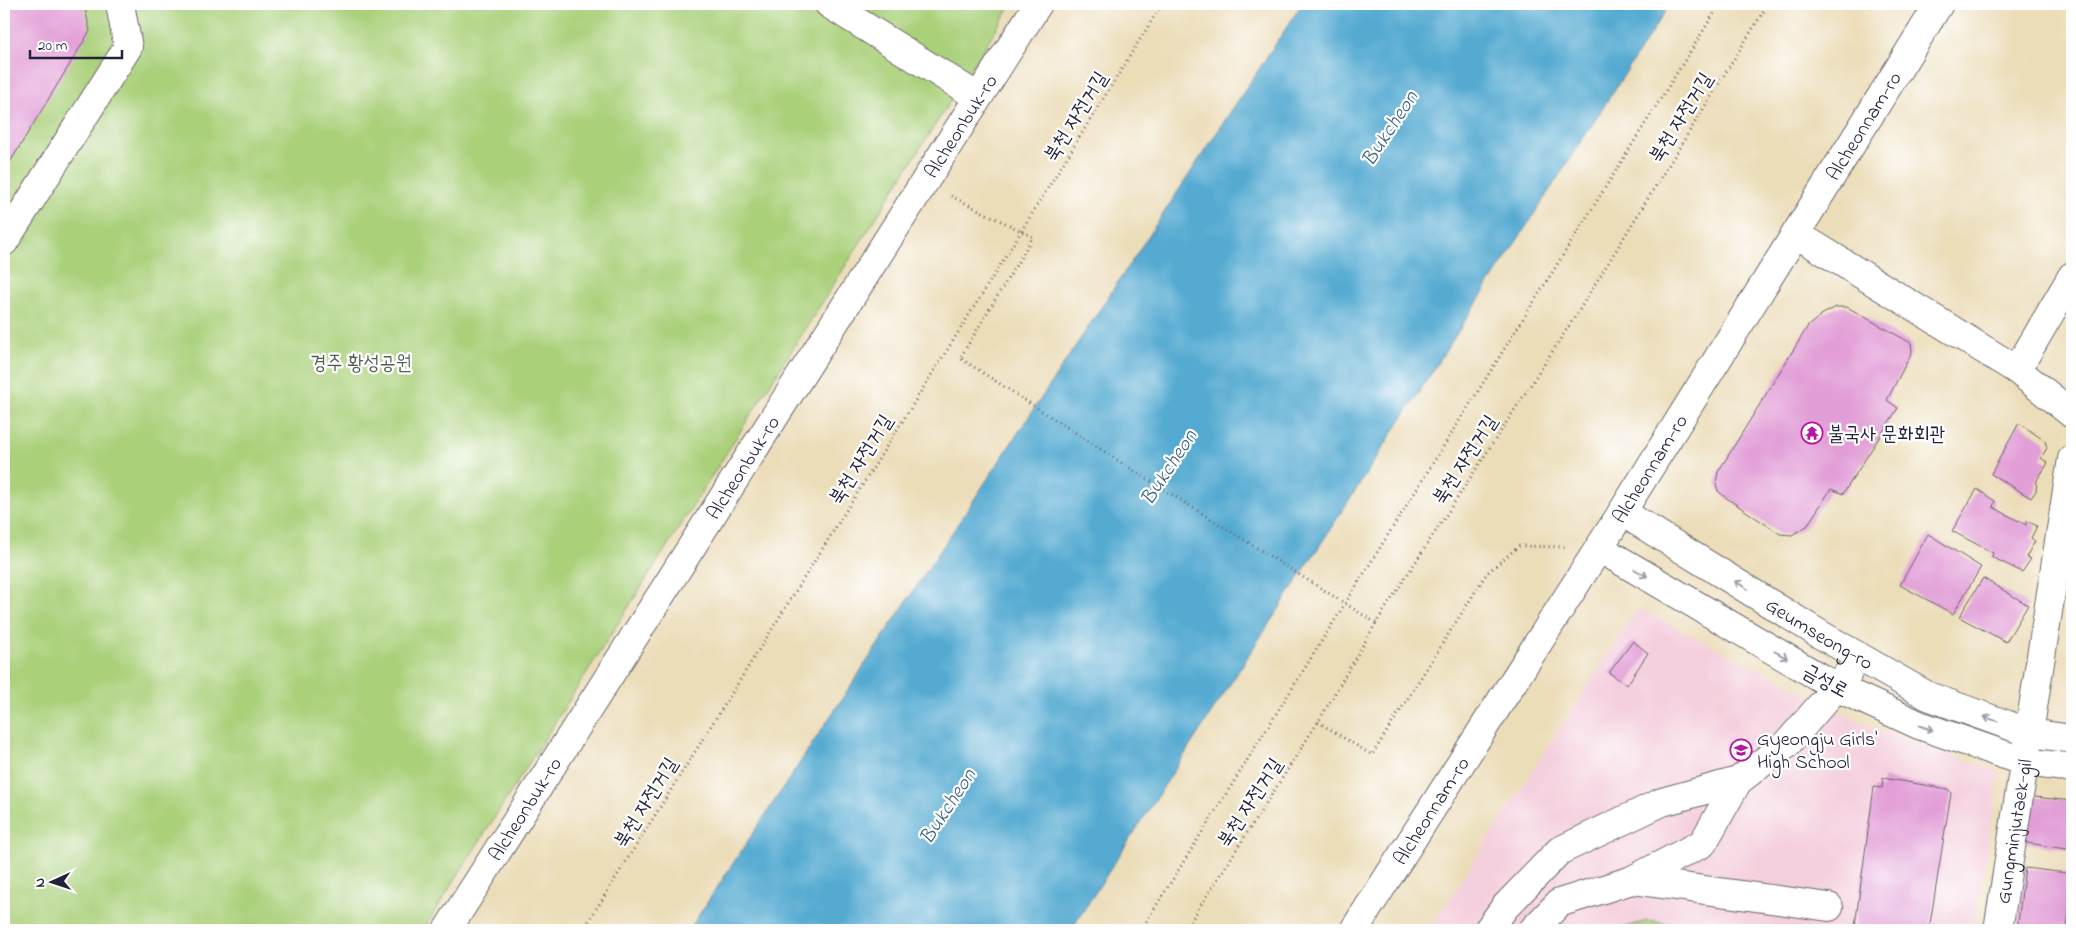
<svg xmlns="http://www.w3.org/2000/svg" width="2076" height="934" font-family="'Indie Flower','Poor Story',sans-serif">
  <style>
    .built { fill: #f4cfdd }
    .green { fill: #aad07a; stroke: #66795a }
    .water { fill: #55aad1; stroke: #3c6686 }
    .building { fill: #e29fd7 }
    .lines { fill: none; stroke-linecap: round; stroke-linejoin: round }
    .minor-casing { stroke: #696367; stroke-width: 30 }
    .path { stroke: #696367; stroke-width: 3; stroke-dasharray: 1 4; stroke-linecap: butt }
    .minor { stroke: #fff; stroke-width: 28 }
    .oneway { stroke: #9c9ca7 }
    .labels { text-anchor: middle; stroke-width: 4.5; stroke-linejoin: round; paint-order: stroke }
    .street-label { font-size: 20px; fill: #22223b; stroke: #fff }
    .park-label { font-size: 20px; fill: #525f51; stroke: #fff }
    .poi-label { font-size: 20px; fill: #22223b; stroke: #fff; text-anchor: start }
    .water-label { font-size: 21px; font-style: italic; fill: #395f7e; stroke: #fff }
  </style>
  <rect width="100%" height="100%" fill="#fff"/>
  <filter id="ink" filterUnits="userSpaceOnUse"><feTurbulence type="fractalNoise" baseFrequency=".02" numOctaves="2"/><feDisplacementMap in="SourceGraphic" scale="10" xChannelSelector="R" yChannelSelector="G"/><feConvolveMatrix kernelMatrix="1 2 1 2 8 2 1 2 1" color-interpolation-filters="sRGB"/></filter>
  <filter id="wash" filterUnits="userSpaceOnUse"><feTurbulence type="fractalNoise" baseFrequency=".0096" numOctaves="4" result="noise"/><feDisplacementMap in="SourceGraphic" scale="20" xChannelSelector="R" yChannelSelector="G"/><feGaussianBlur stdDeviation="1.12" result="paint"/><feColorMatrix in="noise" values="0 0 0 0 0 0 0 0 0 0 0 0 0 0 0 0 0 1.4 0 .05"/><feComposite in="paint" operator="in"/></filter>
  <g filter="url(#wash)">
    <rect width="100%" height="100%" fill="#ecddb9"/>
    <polygon class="built" points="1638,608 1873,728 1999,772 1974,930 1429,930"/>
    <g class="green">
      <polygon points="4,4 1012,4 423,930 4,930"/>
      <polygon points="1647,921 1716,930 1615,930"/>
    </g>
    <polygon class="water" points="1302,4 1670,4 1071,930 689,930"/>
    <g id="blocks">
      <g class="building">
        <polygon points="4,4 84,4 90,31 4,172"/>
        <polygon points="1836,307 1847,307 1911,343 1912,352 1887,400 1898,408 1843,494 1831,489 1807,526 1792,535 1780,534 1725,497 1718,491 1716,483 1718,472 1808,326 1821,315"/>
        <polygon points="2019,423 2045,441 2047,448 2041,458 2048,463 2037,480 2036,491 2031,498 1991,474"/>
        <polygon points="1977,489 1995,501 1993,507 2026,525 2027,521 2037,526 2031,538 2035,541 2026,557 2031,559 2022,572 1992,557 1993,553 1952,531"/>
        <polygon points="1928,534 1981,567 1953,614 1900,585"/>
        <polygon points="1983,578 2028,605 2006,642 1959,617"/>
        <polygon points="1633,641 1648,653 1627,685 1609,673"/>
        <polygon points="1883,778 1948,789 1951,793 1929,930 1863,930 1863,928 1855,926 1874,787 1882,788"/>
        <polygon points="2035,797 2072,801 2072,850 2021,842 2027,803"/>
        <polygon points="2025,868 2067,873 2072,878 2067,930 2017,930"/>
      </g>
    </g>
  </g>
  <g filter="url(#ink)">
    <use href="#blocks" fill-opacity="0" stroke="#696367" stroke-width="1"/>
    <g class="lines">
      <g class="minor-casing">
        <g id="minor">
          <polyline points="829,4 978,97"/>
          <polyline points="1796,234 2017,370 2072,414"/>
          <polyline points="4,242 128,47 120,4"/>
          <polyline points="2017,370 2072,276"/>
          <path id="s1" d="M1622,512L1821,635L1928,696L2030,733L2072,739"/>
          <polyline points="1599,548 1836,687 1919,725 2025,762 2072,768"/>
          <polyline points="1632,880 1829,907"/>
          <path id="s2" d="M447,930L1038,4"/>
          <path id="s3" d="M1354,930L1622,512L1939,4"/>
          <polyline points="1488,930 1505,907 1559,851 1662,802 1738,781 1787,744 1847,675"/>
          <polyline points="1533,930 1559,903 1632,880 1703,843 1738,781"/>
          <path id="s4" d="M1998,930L2072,459"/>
        </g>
      </g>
      <g class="path">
        <polyline points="951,196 1033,237 960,358 1122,463 1376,623"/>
        <polyline points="1318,722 1372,755 1487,573 1519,546 1565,547"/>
        <polyline points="583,930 981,296 1162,4"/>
        <polyline points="1141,930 1720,4"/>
        <polyline points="1185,930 1318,722 1376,623 1578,312 1768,4"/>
      </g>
      <use href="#minor" class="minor"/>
    </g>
    <defs><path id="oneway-shaft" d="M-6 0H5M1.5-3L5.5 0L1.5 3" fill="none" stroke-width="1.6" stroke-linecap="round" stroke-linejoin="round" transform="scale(1.25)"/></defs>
    <g class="oneway">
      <use href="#oneway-shaft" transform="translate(1641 573) rotate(30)"/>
      <use href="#oneway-shaft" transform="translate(1741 585) rotate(-148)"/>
      <use href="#oneway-shaft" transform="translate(1781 655) rotate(30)"/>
      <use href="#oneway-shaft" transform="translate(1991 719) rotate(-160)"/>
      <use href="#oneway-shaft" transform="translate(1926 728) rotate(19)"/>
    </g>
  </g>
  <defs>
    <g id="temple-ring" transform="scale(1.125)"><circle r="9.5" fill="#fff" stroke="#b5179e" stroke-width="1.5"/><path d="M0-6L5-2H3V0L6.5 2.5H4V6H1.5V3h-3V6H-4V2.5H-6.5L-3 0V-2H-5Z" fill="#b5179e"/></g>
    <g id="school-ring" transform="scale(1.125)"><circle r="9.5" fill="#fff" stroke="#b5179e" stroke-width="1.5"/><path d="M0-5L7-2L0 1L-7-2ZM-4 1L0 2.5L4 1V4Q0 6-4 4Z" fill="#b5179e"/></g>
  </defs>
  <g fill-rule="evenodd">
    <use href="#temple-ring" x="1812" y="433"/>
    <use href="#school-ring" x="1741" y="750"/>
  </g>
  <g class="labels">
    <g class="street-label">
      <text transform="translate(1075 116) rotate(-58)" y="7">북천 자전거길</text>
      <text transform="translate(1680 117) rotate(-58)" y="7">북천 자전거길</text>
      <text dy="7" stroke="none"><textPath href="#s2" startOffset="954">Alcheonbuk-ro</textPath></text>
      <text dy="7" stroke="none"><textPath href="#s3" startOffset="952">Alcheonnam-ro</textPath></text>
      <text transform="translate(860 459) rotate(-58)" y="7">북천 자전거길</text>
      <text transform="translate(1464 459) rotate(-57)" y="7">북천 자전거길</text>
      <text dy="7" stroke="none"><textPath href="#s2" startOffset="549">Alcheonbuk-ro</textPath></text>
      <text dy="7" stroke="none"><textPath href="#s3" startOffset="548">Alcheonnam-ro</textPath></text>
      <text dy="7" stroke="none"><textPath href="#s1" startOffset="232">Geumseong-ro</textPath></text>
      <text transform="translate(1826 680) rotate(29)" y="7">금성로</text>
      <text transform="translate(645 802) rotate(-58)" y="7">북천 자전거길</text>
      <text transform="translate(1249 802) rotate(-57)" y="7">북천 자전거길</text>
      <text dy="7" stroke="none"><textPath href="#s2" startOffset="144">Alcheonbuk-ro</textPath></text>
      <text dy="7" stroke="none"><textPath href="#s3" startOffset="142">Alcheonnam-ro</textPath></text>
      <text dy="7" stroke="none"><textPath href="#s4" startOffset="100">Gungminjutaek-gil</textPath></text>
    </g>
    <g class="park-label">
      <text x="361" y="369">경주 황성공원</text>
    </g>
    <g class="poi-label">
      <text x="1828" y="440">불국사 문화회관</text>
      <text x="1757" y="745">Gyeongju Girls'<tspan x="1757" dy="23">High School</tspan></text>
    </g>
    <g class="water-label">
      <text transform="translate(1389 128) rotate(-57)" y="7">Bukcheon</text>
      <text transform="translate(1168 467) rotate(-57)" y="7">Bukcheon</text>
      <text transform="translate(947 806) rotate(-57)" y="7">Bukcheon</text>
    </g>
  </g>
  <rect width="2076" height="934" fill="none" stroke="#fff" stroke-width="20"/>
  <g transform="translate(52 882) rotate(267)" stroke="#ffffff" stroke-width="4" paint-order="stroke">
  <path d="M0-4L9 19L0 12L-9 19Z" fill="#22223b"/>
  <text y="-8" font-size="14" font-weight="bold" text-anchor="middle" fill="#22223b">N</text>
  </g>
  <path d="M30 50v8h92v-8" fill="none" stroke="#22223b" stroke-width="2.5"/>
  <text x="38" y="50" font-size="15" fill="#22223b" stroke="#ffffff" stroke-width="4" paint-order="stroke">20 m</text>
</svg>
